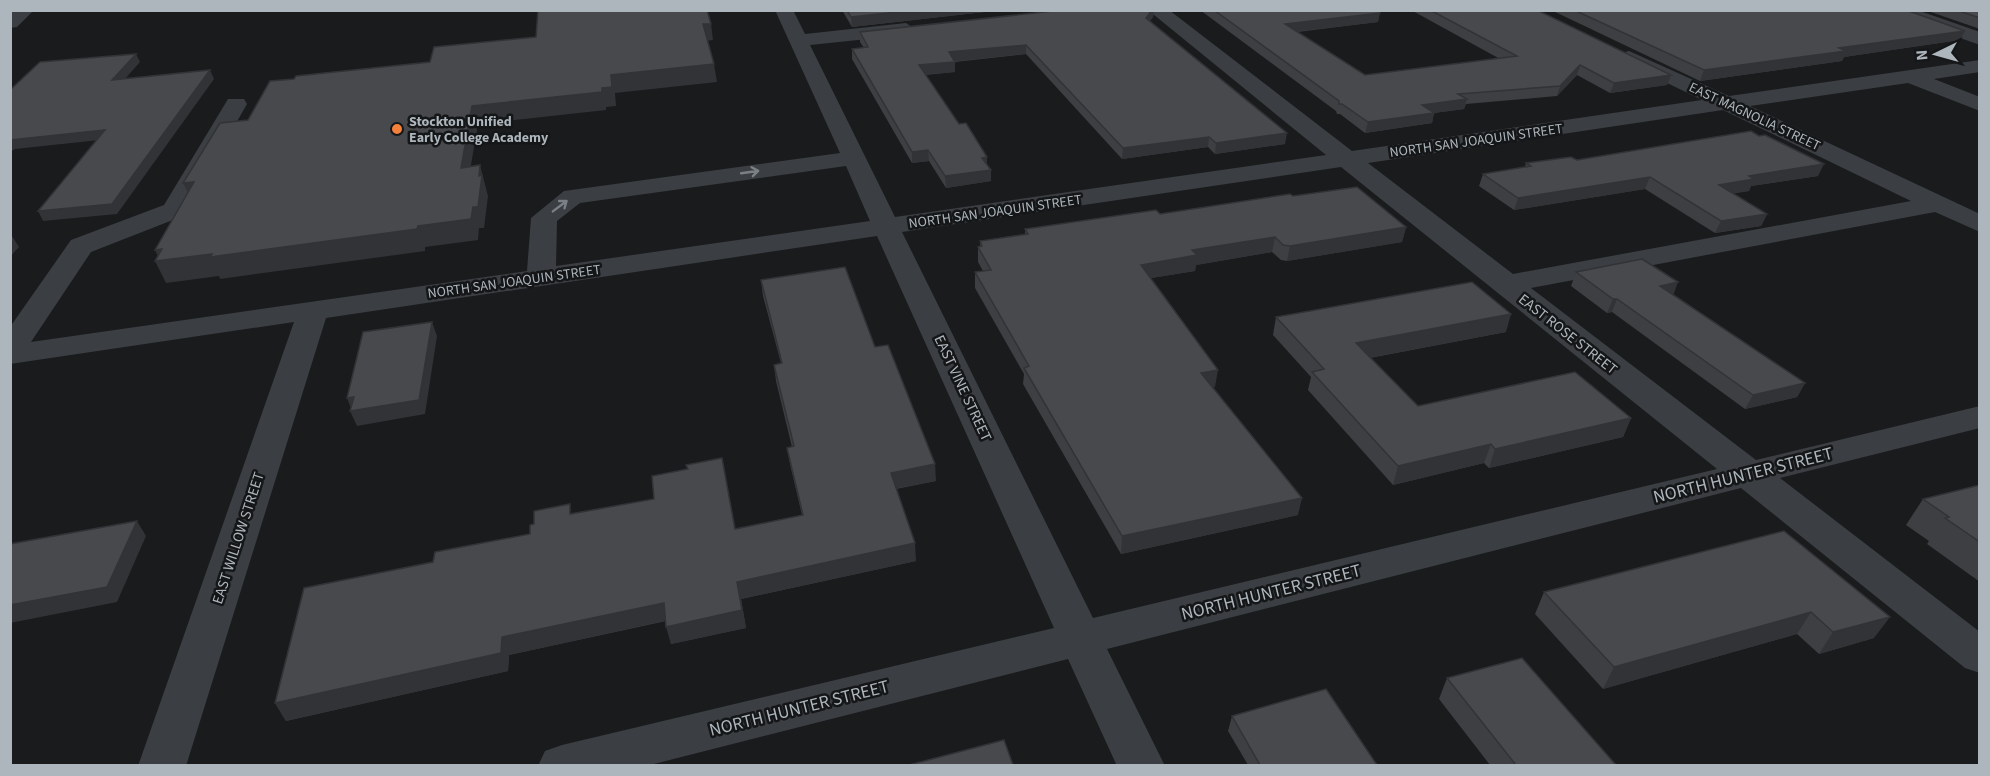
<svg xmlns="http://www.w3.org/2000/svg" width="1990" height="776" font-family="'Source Sans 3',sans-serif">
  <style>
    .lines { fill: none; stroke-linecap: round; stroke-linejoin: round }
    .minor { fill: #3b3e42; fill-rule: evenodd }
    .wall { fill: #3d3f42 }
    .shaded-wall { fill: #323336 }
    .building { fill: #47494d; stroke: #323336; stroke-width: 1.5 }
    .oneway { stroke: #7a8085 }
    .poi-dot { fill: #f4813b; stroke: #151618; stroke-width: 2 }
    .labels { text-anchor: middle; stroke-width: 5; stroke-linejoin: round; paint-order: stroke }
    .far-street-label { font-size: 14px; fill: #adb6bc; stroke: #151618 }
    .far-poi-label { font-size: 14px; font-weight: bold; fill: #adb6bc; stroke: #151618; text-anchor: start }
    .street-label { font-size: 15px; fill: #adb6bc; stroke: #151618 }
    .near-street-label { font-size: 18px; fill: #adb6bc; stroke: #151618 }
  </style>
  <rect width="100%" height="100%" fill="#1a1b1d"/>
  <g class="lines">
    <g class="minor">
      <polygon points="13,10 34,10 17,27 10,28 10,13"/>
      <path d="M775,10H793L805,34L906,23L915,29L906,35L810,45L895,217L1326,155L1148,10H1169L1352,151L1702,100L1622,61L1619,57L1622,53L1629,51L1729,96L1980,60V72L1934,79L1980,97V111L1908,83L1750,106L1980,214V232L1935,212L1531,288L1756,460L1980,406V428L1780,478L1980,632V673L1965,668L1741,488L1107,649L1165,766H1117L1068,659L646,766H538L545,751L562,745L1054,628L877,236L326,318L186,766H138L294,322L10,364V327L71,240L164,205L225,104L228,99H244L247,104L183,216L91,252L31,342L527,271L531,218L564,191L840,153ZM1723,110L1911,201L1513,274L1368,163ZM846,166L870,221L556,266L557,221L580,203ZM1341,167L1717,469L1093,618L902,232Z"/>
      <polygon points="1889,10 1917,10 1980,32 1980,45 1892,14"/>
    </g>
  </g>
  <g class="wall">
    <polygon points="842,10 1002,10 852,27"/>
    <polygon points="1064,10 1154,10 1153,17 1150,21 1285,144 1215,154 1208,147 1122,159 1026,54 955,62 955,72 925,75 959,124 987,157 987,164 991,181 946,188 929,161 912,163 852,59 852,49 864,48 860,42 860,32"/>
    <polygon points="1200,10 1380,10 1378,22 1297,32 1365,75 1500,59 1411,10 1537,10 1671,75 1667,85 1610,93 1577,75 1557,96 1466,104 1464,109 1434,113 1432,123 1365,133 1340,114 1337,114 1336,111"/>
    <polygon points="1551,10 1906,10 1965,31 1960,40 1844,57 1842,61 1700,81"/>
    <polygon points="1925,10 1980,10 1980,29"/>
    <polygon points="1577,160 1818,176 1751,186 1749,191 1733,193 1767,214 1761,226 1715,233 1645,189 1514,210 1479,186 1483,174 1525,167 1526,163"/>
    <polygon points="1293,196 1406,227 1402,242 1287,261 1281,260 1272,252 1196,265 1195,271 1151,278 1215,387 1213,387 1298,515 1121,554 1023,384 1024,374 975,288 975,272 983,271 978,262 978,247 980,246 980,241 1025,234 1025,229 1160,214"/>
    <polygon points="1576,272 1673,294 1805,383 1797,397 1745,409 1612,312 1607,313 1571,286"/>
    <polygon points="761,280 875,347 936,481 896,489 916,561 741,599 746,628 671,644 666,621 509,655 508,671 286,721 275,703 433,562 530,534 573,513 735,529 802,515 790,464 787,448 792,447 776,381 774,365 781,363 763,296"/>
    <polygon points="1276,317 1506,332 1370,358 1418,406 1631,418 1623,437 1489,468 1484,463 1393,485 1308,390 1311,377 1273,335"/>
    <polygon points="1980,485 1980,582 1927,544 1929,541 1906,525 1923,499"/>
    <polygon points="1784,531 1874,638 1819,654 1797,634 1603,689 1535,614 1544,592"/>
    <polygon points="1447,678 1616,765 1490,765 1439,699"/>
    <polygon points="1232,716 1377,765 1248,765 1228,731"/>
  </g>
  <g class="shaded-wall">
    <polygon points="916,10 1002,10 852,27 851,17"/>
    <polygon points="1152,10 1154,10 1153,17 1145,27 1146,18"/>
    <polygon points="1380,13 1378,22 1283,33 1285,24"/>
    <polygon points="703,24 711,24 713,40 706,41"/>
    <polygon points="1965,31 1960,40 1844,57 1842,61 1700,81 1704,70 1839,48"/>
    <polygon points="1026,45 1026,54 949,62 949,52"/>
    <polygon points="136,54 140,62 117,88 112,80"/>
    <polygon points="955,62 955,72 919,75 919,65"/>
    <polygon points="714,64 717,82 615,93 616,106 606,107 606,110 478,124 467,188 461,168 472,106 602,88 611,75"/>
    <polygon points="1580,65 1577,75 1557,96 1560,86"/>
    <polygon points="210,70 214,79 117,214 43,221 38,211"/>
    <polygon points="1671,75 1667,85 1610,93 1614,83"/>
    <polygon points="1467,99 1464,109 1434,113 1432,123 1365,133 1368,122 1422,105"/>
    <polygon points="105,130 109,139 15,149 10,152 10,140"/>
    <polygon points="1287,133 1285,144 1215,154 1216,143"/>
    <polygon points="1209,137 1208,147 1122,159 1123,148"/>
    <polygon points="928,150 929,161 912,163 912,152"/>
    <polygon points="987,157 987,168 982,158"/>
    <polygon points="1824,164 1818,176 1751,186 1749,191 1714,197 1719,185 1749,176"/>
    <polygon points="480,165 488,196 484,228 479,228 478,240 425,247 425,251 220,279 219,276 166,283 155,261 160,261 155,250 162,249 418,226 479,176"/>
    <polygon points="991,170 991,181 946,188 945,176"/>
    <polygon points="1650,177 1645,189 1514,210 1518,198"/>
    <polygon points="194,182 193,203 183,183"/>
    <polygon points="1767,214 1761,226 1715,233 1721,221"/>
    <polygon points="1406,227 1402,242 1287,261 1290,246"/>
    <polygon points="12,236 19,247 10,257 10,238"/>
    <polygon points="1275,237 1272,252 1196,265 1195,271 1139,280 1141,265 1192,250"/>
    <polygon points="1678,282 1673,296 1660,286"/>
    <polygon points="1613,299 1617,299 1612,312 1607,313"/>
    <polygon points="1511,314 1506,332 1352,361 1356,343"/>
    <polygon points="432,322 437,336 425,414 357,426 350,411 352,411 347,398"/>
    <polygon points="1218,370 1215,387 1199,389 1201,373"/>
    <polygon points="1805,383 1797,397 1745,409 1753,395"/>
    <polygon points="1631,418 1623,437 1489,468 1495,449"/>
    <polygon points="1491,444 1484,463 1393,485 1398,466"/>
    <polygon points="935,464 936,481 892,489 891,473"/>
    <polygon points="1302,498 1298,515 1121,554 1122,536"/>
    <polygon points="137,521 146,536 117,602 10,623 10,605"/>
    <polygon points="915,543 916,561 741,599 746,628 671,644 666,627 737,582"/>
    <polygon points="664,603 668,620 509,655 508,671 286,721 275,703 502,637"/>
    <polygon points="1811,612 1797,634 1603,689 1614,667"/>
    <polygon points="1890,617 1874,638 1819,654 1833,632"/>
  </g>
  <g class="building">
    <polygon points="538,10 707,10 711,24 703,24 714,64 611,75 612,87 602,88 602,92 472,106 461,168 480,165 479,176 482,175 478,207 473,207 471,219 418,226 417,229 210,257 212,254 155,261 162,249 155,250 194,182 183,183 220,123 248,120 270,81 294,79 296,76 430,62 434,47 536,37"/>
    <polygon points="847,10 916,10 851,17"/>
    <polygon points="1063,10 1152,10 1146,18 1287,133 1216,143 1209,137 1123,148 1026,45 949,52 955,62 919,65 959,124 966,123 987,157 982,158 991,170 945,176 928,150 912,152 852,49 868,47 860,32"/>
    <polygon points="1214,10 1380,10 1380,13 1285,24 1365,75 1517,56 1430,10 1537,10 1671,75 1614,83 1580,65 1560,86 1458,94 1467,99 1422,105 1434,113 1368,122 1342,104 1339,104 1339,101"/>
    <polygon points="1574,10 1906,10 1965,31 1839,48 1846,51 1704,70"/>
    <polygon points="1956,10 1980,10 1980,18"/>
    <polygon points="136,54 112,80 210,70 112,204 38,211 105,130 10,140 10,90 40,62"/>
    <polygon points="1751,131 1759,136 1765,135 1824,164 1749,176 1754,179 1719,185 1767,214 1721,221 1650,177 1518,198 1483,174 1531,166 1526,163 1571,157 1577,160"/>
    <polygon points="1357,187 1406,227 1290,246 1283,245 1275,237 1192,250 1197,255 1141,265 1218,370 1201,373 1302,498 1122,536 1024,368 1029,366 975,272 991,270 978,247 982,246 980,241 1028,234 1025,229 1156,210 1160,214 1290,194 1293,196"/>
    <polygon points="1642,259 1678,282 1660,286 1805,383 1753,395 1617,299 1613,299 1576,272"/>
    <polygon points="845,267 875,347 888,345 935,464 891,473 915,543 737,582 742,610 666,627 664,603 502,637 501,653 275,703 304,588 433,562 435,552 530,534 530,525 534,524 534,511 570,504 570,514 654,499 652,476 688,469 686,465 722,458 735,529 803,515 787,448 794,446 774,365 782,363 761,280"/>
    <polygon points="1472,282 1511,314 1356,343 1418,406 1575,372 1631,418 1495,449 1491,444 1398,466 1312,372 1324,369 1276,317"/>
    <polygon points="432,322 419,400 350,411 354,397 347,398 363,332"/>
    <polygon points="1980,485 1980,542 1945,518 1949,517 1923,499"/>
    <polygon points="137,521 107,587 10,605 10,544"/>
    <polygon points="1784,531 1890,617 1833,632 1811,612 1614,667 1544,592"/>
    <polygon points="1522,658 1616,765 1516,765 1447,678"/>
    <polygon points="1326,689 1377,765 1260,765 1232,716"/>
    <polygon points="1004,740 1013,765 909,765"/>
  </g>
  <defs><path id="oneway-shaft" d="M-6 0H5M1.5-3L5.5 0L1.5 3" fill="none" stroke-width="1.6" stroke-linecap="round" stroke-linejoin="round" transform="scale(1.5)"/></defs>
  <g class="oneway">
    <use href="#oneway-shaft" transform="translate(750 172) rotate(-8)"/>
    <use href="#oneway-shaft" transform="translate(560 206) rotate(-37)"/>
  </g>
  <circle class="poi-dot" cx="397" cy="129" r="6"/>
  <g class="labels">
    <g class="far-street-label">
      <text transform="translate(1755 116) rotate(25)" y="5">EAST MAGNOLIA STREET</text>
      <text transform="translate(1476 140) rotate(-8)" y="5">NORTH SAN JOAQUIN STREET</text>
      <text transform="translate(995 211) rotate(-8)" y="5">NORTH SAN JOAQUIN STREET</text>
      <text transform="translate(514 281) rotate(-8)" y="5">NORTH SAN JOAQUIN STREET</text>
    </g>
    <g class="far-poi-label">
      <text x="409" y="126">Stockton Unified<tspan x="409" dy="16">Early College Academy</tspan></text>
    </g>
    <g class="street-label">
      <text transform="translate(1568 334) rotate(38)" y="5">EAST ROSE STREET</text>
      <text transform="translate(963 388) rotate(65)" y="5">EAST VINE STREET</text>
      <text transform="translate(238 538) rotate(-72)" y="5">EAST WILLOW STREET</text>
    </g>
    <g class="near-street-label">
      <text transform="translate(1743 475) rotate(-14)" y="6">NORTH HUNTER STREET</text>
      <text transform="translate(1271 592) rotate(-14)" y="6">NORTH HUNTER STREET</text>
      <text transform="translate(799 708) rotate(-14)" y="6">NORTH HUNTER STREET</text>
    </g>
  </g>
  <rect width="1990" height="776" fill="none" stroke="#adb6bc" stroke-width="24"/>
  <g transform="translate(1936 54) rotate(265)" stroke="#151618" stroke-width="4.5" paint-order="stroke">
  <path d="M0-4.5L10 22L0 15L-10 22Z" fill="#adb6bc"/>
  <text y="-9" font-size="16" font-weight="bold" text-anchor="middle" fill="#adb6bc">N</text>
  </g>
</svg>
